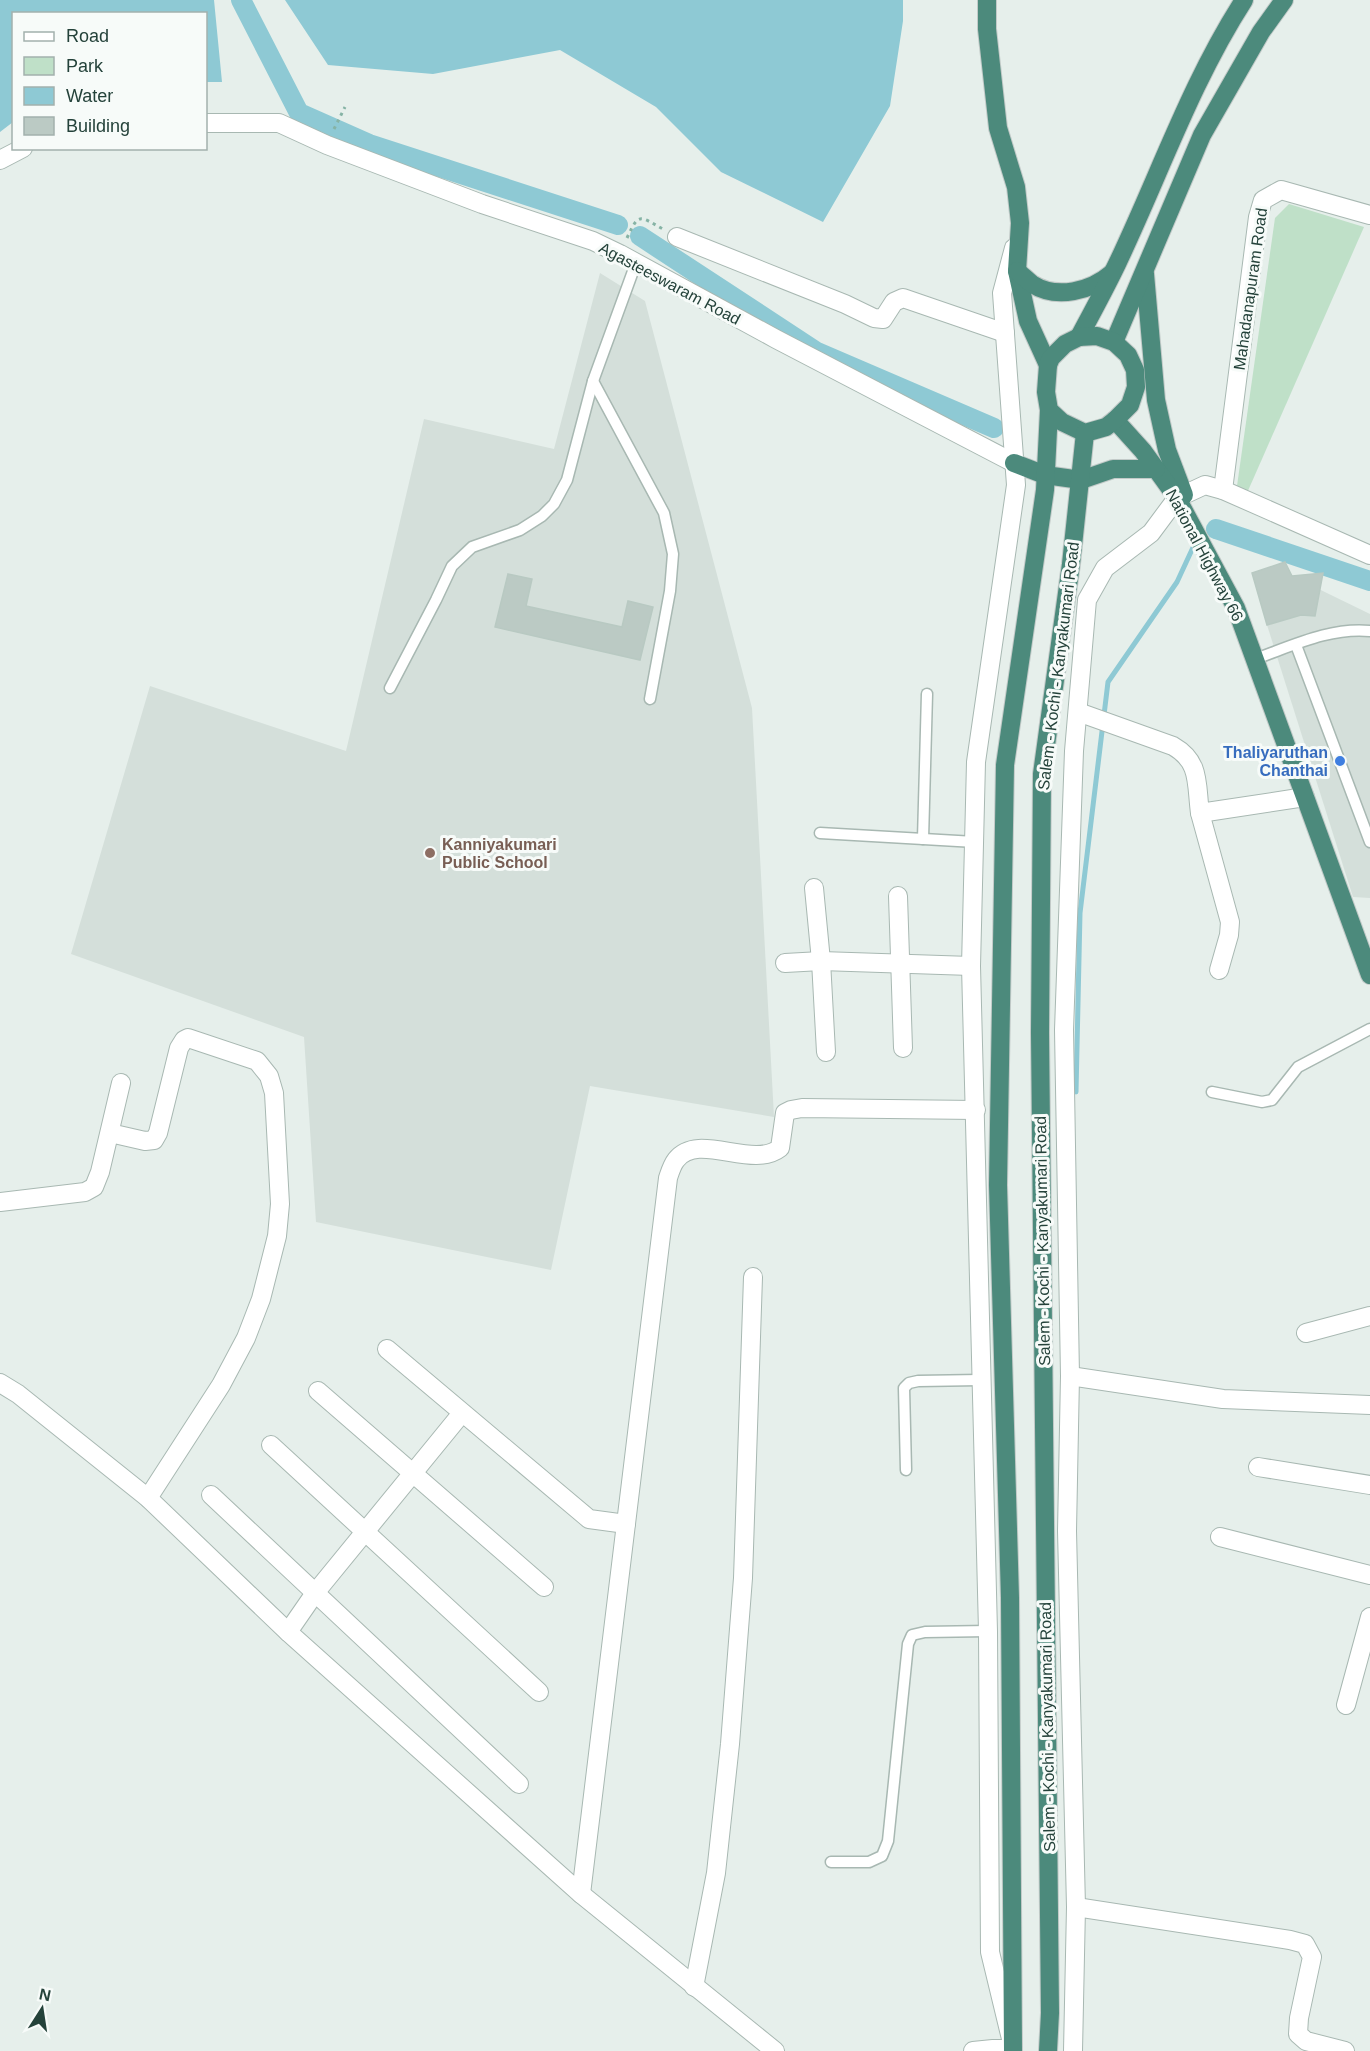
<svg xmlns="http://www.w3.org/2000/svg" width="1370" height="2051" font-family="Arial,sans-serif">
  <style>
    .built { fill: #d4dfda }
    .green { fill: #bfe0c8 }
    .water { fill: #8ec9d4 }
    .lines { fill: none; stroke-linecap: round; stroke-linejoin: round }
    .stream { stroke: #8ec9d4; stroke-width: 5 }
    .canal { stroke: #8ec9d4; stroke-width: 20 }
    .building { fill: #bbcac4; stroke: #b8c9c2; stroke-width: 1.5 }
    .service-casing { stroke: #a8b8b2; stroke-width: 13 }
    .minor-casing { stroke: #a8b8b2; stroke-width: 20 }
    .tertiary-casing { stroke: #a8b8b2; stroke-width: 20 }
    .trunk-casing { stroke: #c2cac8; stroke-width: 20 }
    .path { stroke: #86b3a5; stroke-width: 3; stroke-dasharray: 3 4.5; stroke-linecap: butt }
    .service { stroke: #fff; stroke-width: 10 }
    .minor { stroke: #fff; stroke-width: 18 }
    .tertiary { stroke: #fff; stroke-width: 18 }
    .trunk { stroke: #4c8a7c; stroke-width: 18 }
    .shop-dot { fill: #3f7fe0; stroke: #f7fbf9; stroke-width: 2 }
    .education-dot { fill: #8d6e63; stroke: #f7fbf9; stroke-width: 2 }
    .labels { text-anchor: middle; stroke-width: 6; stroke-linejoin: round; paint-order: stroke }
    .street-label { font-size: 16px; fill: #24423a; stroke: #f7fbf9 }
    .shop-label { font-size: 16px; font-weight: bold; fill: #366cbe; stroke: #f7fbf9; text-anchor: end }
    .education-label { font-size: 16px; font-weight: bold; fill: #785e54; stroke: #f7fbf9; text-anchor: start }
  </style>
  <rect width="100%" height="100%" fill="#e6efeb"/>
  <g class="built">
    <polygon points="600,273 645,301 752,708 774,1117 590,1086 551,1270 316,1222 304,1037 71,954 150,686 346,751 424,419 554,449"/>
    <polygon points="1292,576 1370,614 1370,898 1353,897 1267,625"/>
  </g>
  <polygon class="green" points="1289,204 1364,227 1247,493 1237,486 1275,218"/>
  <g class="water">
    <polygon points="0,0 214,0 222,82 206,82 206,14 14,14 13,122 0,132"/>
    <polygon points="285,0 903,0 903,21 890,106 823,222 721,172 656,107 560,50 433,74 328,65"/>
  </g>
  <g class="lines">
    <polyline class="stream" points="1076,1092 1080,913 1108,682 1177,582 1196,541"/>
    <g class="canal">
      <polyline points="241,0 299,113 369,144 618,225"/>
      <polyline points="640,236 817,352 994,428"/>
      <polyline points="1216,529 1370,581"/>
    </g>
  </g>
  <g class="building">
    <polygon points="1285,562 1292,576 1323,573 1315,616 1301,615 1267,625 1252,573"/>
    <polygon points="508,574 532,579 526,606 622,627 628,601 653,607 640,660 495,627"/>
  </g>
  <g class="lines">
    <g class="service-casing">
      <g id="service">
        <polyline points="593,381 664,513 673,554 670,591 650,699"/>
        <polyline points="1296,645 1370,842"/>
        <path d="M1255,659C1292,646 1330,627 1370,631"/>
        <polyline points="390,688 436,600 452,566 472,547 520,530 542,516 554,504 567,480 593,381 636,263"/>
        <polyline points="820,833 975,842"/>
        <polyline points="923,839 927,694"/>
        <polyline points="1212,1092 1262,1102 1272,1100 1298,1067 1370,1029"/>
        <polyline points="906,1470 904,1388 909,1383 918,1381 980,1380"/>
        <polyline points="831,1862 869,1862 882,1856 888,1841 908,1644 912,1635 925,1632 988,1631"/>
      </g>
    </g>
    <g class="minor-casing">
      <g id="minor">
        <polyline points="206,123 279,123 327,145 482,204 593,241 620,254 776,339 1014,463"/>
        <polyline points="0,160 23,148"/>
        <polyline points="677,237 845,304 874,318 883,319 894,302 903,298 1005,333"/>
        <path d="M1078,712L1173,746C1201,762 1196,784 1200,813L1305,797"/>
        <polyline points="1200,813 1230,922 1229,935 1219,970"/>
        <polyline points="814,888 821,961 826,1052"/>
        <polyline points="898,896 903,1048"/>
        <polyline points="785,963 821,961 971,966"/>
        <polyline points="110,1133 145,1141 154,1140 158,1133 179,1048 184,1040 188,1038 257,1061 269,1076 274,1093 280,1204 277,1236 261,1299 246,1338 221,1385 148,1498"/>
        <polyline points="0,1202 85,1192 94,1187 100,1172 121,1083"/>
        <polyline points="1306,1333 1370,1316"/>
        <polyline points="387,1349 589,1519 626,1524"/>
        <polyline points="1070,1376 1223,1399 1370,1405"/>
        <polyline points="0,1383 18,1394 148,1498 288,1632 581,1894 775,2051"/>
        <polyline points="318,1391 544,1587"/>
        <polyline points="271,1445 539,1692"/>
        <polyline points="1258,1467 1370,1485"/>
        <polyline points="211,1495 519,1784"/>
        <polyline points="1220,1537 1370,1575"/>
        <polyline points="288,1632 315,1593 462,1413"/>
        <polyline points="1346,1705 1370,1617"/>
        <path d="M581,1894L668,1178C670,1172 672,1165 676,1160C698,1131 752,1170 780,1148L785,1113L791,1110L802,1108L976,1110"/>
        <polyline points="1076,1907 1290,1940 1305,1944 1312,1957 1299,2018 1298,2034 1306,2041 1345,2051"/>
        <polyline points="694,1987 716,1873 730,1744 743,1578 753,1277"/>
        <polyline points="973,2051 1013,2047 990,1952 988,1631 971,966 976,762 1016,485 1002,293 1014,248"/>
        <polyline points="1073,2051 1076,1907 1067,1531 1070,1376 1064,1030 1074,751 1087,600 1105,568 1151,533 1177,498"/>
      </g>
    </g>
    <g class="tertiary-casing">
      <g id="tertiary">
        <polyline points="1223,490 1258,217 1263,200 1281,190 1370,215"/>
        <polyline points="1177,498 1205,485 1223,490 1370,555"/>
      </g>
    </g>
    <g class="trunk-casing">
      <g id="trunk">
        <polyline points="987,0 987,29 998,128 1016,187 1020,223 1017,271 1028,321 1048,365"/>
        <path d="M1017,271C1022,275 1027,280 1032,284C1057,300 1091,291 1112,273"/>
        <polyline points="1145,274 1156,400 1167,450 1184,495"/>
        <path d="M1079,337C1092,313 1105,289 1117,264C1159,176 1191,82 1244,0"/>
        <polyline points="1114,342 1202,135 1261,32 1284,0"/>
        <polyline points="1115,420 1143,451 1177,498 1236,608 1370,975"/>
        <polyline points="1014,463 1045,475 1081,480 1113,469 1156,469"/>
        <polyline points="1013,2051 1010,1598 998,1185 1005,765 1045,490 1049,410 1046,392 1048,365 1051,358 1065,344 1079,337 1097,336 1114,342 1128,355 1135,370 1136,387 1130,405 1115,420 1106,427 1085,433 1062,422 1049,410"/>
        <polyline points="1048,2051 1050,2013 1040,1033 1042,774 1071,564 1085,433"/>
      </g>
    </g>
    <g class="path">
      <polyline points="334,129 345,107"/>
      <path d="M627,238C639,212 639,216 663,229"/>
    </g>
    <use href="#service" class="service"/>
    <use href="#minor" class="minor"/>
    <use href="#tertiary" class="tertiary"/>
    <use href="#trunk" class="trunk"/>
  </g>
  <circle class="shop-dot" cx="1340" cy="761" r="6"/>
  <circle class="education-dot" cx="430" cy="853" r="6"/>
  <g class="labels">
    <g class="street-label">
      <text transform="translate(670 283) rotate(28)" y="6">Agasteeswaram Road</text>
      <text transform="translate(1250 289) rotate(-82)" y="6">Mahadanapuram Road</text>
      <text transform="translate(1205 555) rotate(62)" y="6">National Highway 66</text>
      <text transform="translate(1058 666) rotate(-83)" y="6">Salem - Kochi - Kanyakumari Road</text>
      <text transform="translate(1042 1241) rotate(-91)" y="6">Salem - Kochi - Kanyakumari Road</text>
      <text transform="translate(1047 1727) rotate(-91)" y="6">Salem - Kochi - Kanyakumari Road</text>
    </g>
    <g class="shop-label">
      <text x="1328" y="758">Thaliyaruthan<tspan x="1328" dy="18">Chanthai</tspan></text>
    </g>
    <g class="education-label">
      <text x="442" y="850">Kanniyakumari<tspan x="442" dy="18">Public School</tspan></text>
    </g>
  </g>
  <rect x="12" y="12" width="195" height="138" fill="#f7fbf9" stroke="#a3b1ad" stroke-width="1.5"/>
  <rect x="24" y="32" width="30" height="9" fill="#ffffff" stroke="#a3b1ad" stroke-width="1.5"/>
  <text x="66" y="42" font-size="18" fill="#24423a">Road</text>
  <rect x="24" y="57" width="30" height="18" fill="#bfe0c8" stroke="#a3b1ad" stroke-width="1.5"/>
  <text x="66" y="72" font-size="18" fill="#24423a">Park</text>
  <rect x="24" y="87" width="30" height="18" fill="#8ec9d4" stroke="#a3b1ad" stroke-width="1.5"/>
  <text x="66" y="102" font-size="18" fill="#24423a">Water</text>
  <rect x="24" y="117" width="30" height="18" fill="#bbcac4" stroke="#a3b1ad" stroke-width="1.5"/>
  <text x="66" y="132" font-size="18" fill="#24423a">Building</text>
  <g transform="translate(42 2009) rotate(12)" stroke="#f7fbf9" stroke-width="4.5" paint-order="stroke">
  <path d="M0-4.5L10 22L0 15L-10 22Z" fill="#24423a"/>
  <text y="-9" font-size="16" font-weight="bold" text-anchor="middle" fill="#24423a">N</text>
  </g>
</svg>
